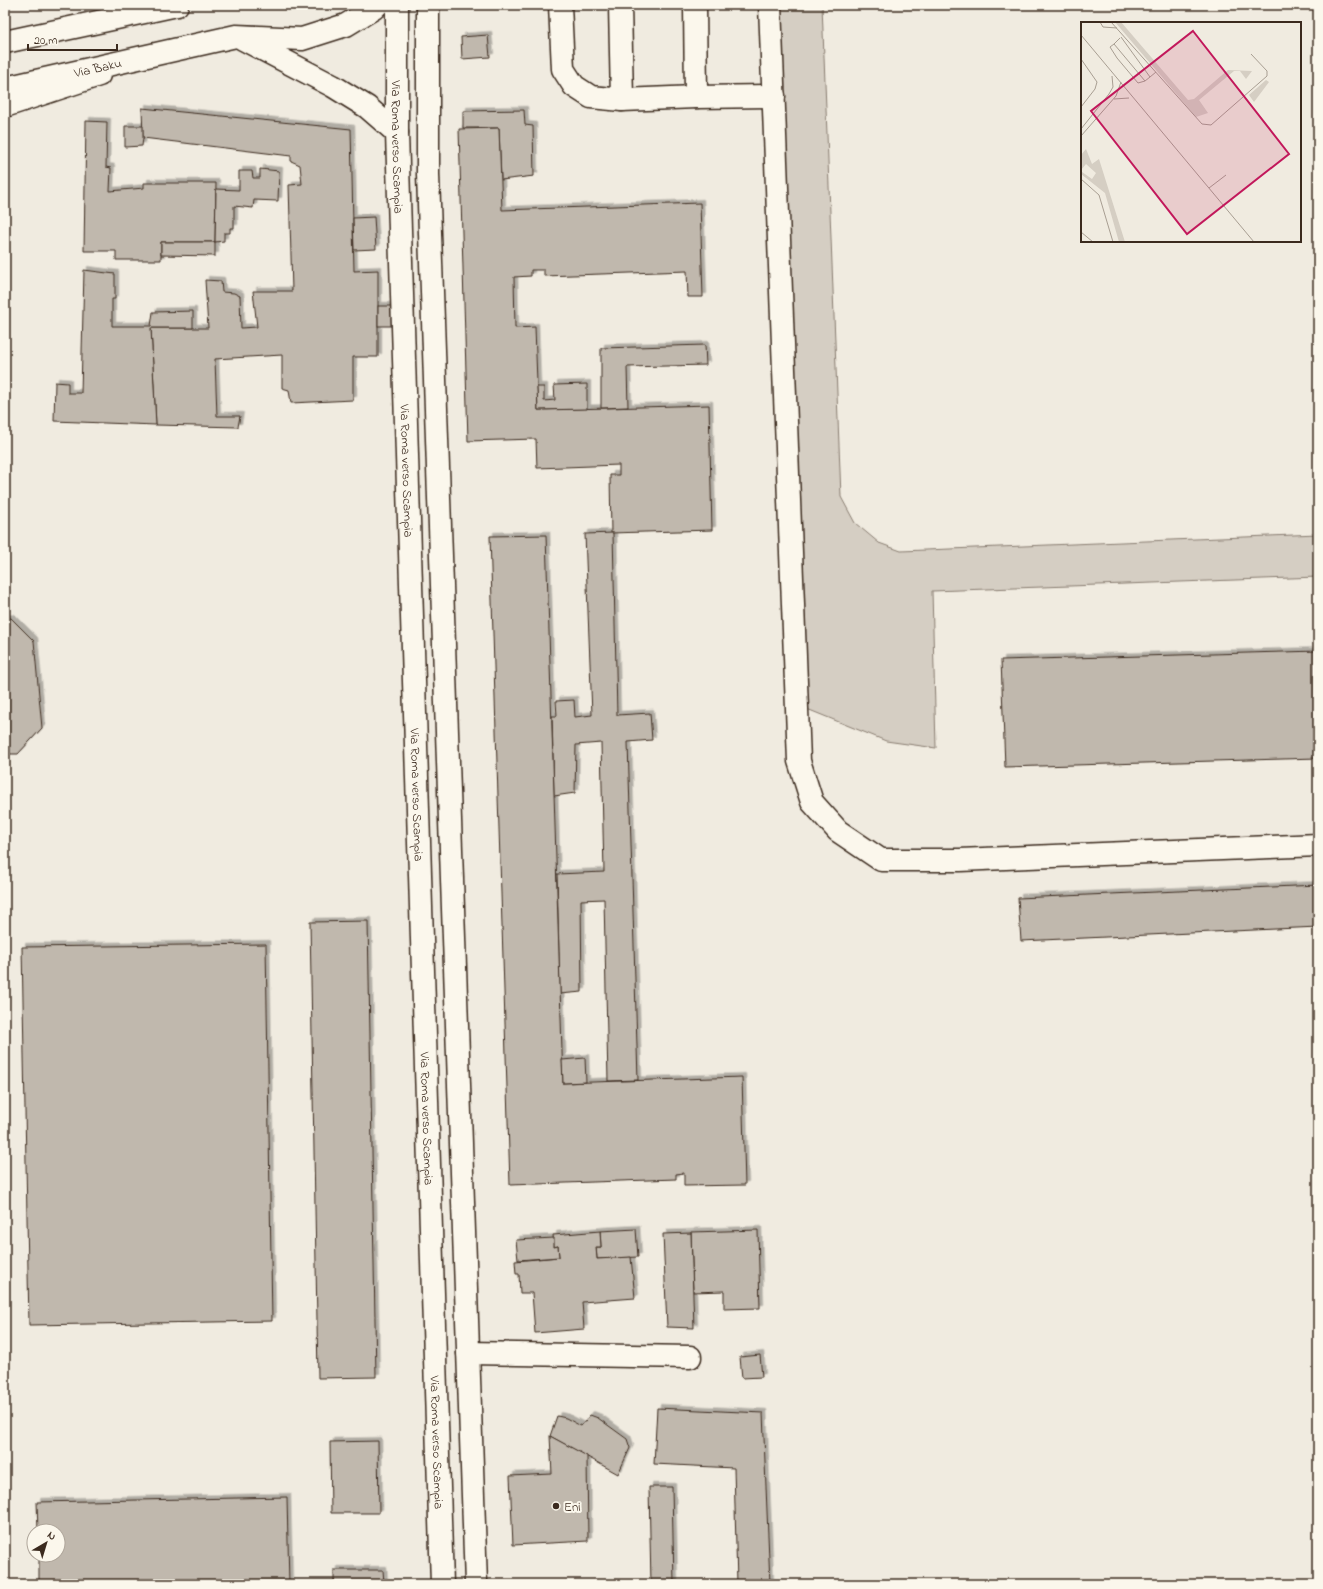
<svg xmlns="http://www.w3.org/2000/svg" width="1323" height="1589" font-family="'Indie Flower',sans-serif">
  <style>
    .green { fill: #d5cec3; stroke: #887c70 }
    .building { fill: #c0b8ad; stroke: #3b2a1e; filter: url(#shadow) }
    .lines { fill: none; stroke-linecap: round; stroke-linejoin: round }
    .minor-casing { stroke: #3b2a1e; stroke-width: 25 }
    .major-casing { stroke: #3b2a1e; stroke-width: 25 }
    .minor { stroke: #fbf7ec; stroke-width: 22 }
    .major { stroke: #fbf7ec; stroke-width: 22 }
    .poi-dot { fill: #3b2a1e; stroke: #fbf7ec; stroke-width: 1.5 }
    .labels { text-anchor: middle; stroke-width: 4; stroke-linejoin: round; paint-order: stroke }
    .street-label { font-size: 13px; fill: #3b2a1e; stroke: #fbf7ec }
    .poi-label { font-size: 13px; fill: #3b2a1e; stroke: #fbf7ec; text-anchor: start }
    .inset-road { fill: none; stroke: #a89e92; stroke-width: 1 }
    .view { fill: #c2185b; fill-opacity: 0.15; stroke: #c2185b; stroke-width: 2 }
    .inset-edge { fill: none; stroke: #3b2a1e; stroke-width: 2 }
  </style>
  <defs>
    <filter id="shadow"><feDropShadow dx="3.5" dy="-3.5" stdDeviation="0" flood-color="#0004"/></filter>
  </defs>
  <rect width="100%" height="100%" fill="#f0ebe0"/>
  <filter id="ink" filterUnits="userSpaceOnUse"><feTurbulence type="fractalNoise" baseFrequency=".025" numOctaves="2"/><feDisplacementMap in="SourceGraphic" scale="8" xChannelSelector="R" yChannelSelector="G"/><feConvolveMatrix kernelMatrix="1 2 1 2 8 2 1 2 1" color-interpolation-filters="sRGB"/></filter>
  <g filter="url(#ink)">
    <polygon class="green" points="776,5 822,5 841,497 855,523 879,543 901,551 1318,534 1318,577 932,591 936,748 886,741 807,709"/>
    <g class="building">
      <polygon points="488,35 490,57 462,59 461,37"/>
      <polygon points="142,108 351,129 354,271 378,270 378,357 353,357 353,400 291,403 289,390 282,388 282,355 215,359 217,416 240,416 238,427 156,425 151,328 208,328 205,280 221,281 222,292 234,293 240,296 241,328 257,327 253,291 292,291 289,185 302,184 300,165 291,161 291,156 143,138"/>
      <polygon points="524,110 525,125 533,126 534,176 501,180 499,128 463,128 463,111"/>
      <polygon points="86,121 107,122 106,167 111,168 110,191 144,188 144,183 216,183 215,242 161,242 161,260 116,260 116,251 84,251"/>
      <polygon points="125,126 143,126 143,138 142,146 125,147"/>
      <polygon points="499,128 502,210 700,203 703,297 688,297 687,271 544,276 544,270 531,270 531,276 514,277 515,328 535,327 538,410 709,405 712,530 611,533 610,475 619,475 619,465 537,468 536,439 468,441 459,129"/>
      <polygon points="260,169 279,171 278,201 254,200 253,208 234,206 234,228 230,228 230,233 224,233 224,241 215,242 216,189 239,190 239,171 252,171 253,178 260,178"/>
      <polygon points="374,217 376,249 354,250 353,218"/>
      <polygon points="161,242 215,242 215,256 161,255"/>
      <polygon points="84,270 115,274 115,299 112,299 112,326 151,326 153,312 193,311 193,328 151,328 156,425 54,421 55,382 68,383 68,393 81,393"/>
      <rect x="378" y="306" width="19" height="20"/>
      <polygon points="705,345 706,365 627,367 628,407 601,408 601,348"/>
      <polygon points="587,384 587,409 538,410 537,387 544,387 544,401 555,400 554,385"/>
      <polygon points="613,533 617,715 650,713 652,740 628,742 638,1080 608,1081 604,899 581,900 582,992 560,994 557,874 604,872 601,743 576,745 575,793 554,796 552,716 557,716 556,701 574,700 575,717 592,715 585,534"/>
      <polygon points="546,535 563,1083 742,1077 745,1185 684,1186 684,1173 676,1174 676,1179 510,1185 490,536"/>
      <polygon points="11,618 34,641 42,728 18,754 5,754 5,619"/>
      <polygon points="1318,651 1318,758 1005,767 1001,660"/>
      <polygon points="1318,885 1318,927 1021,941 1018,898"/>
      <polygon points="368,921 376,1377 318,1378 310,922"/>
      <polygon points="266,944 272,1321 29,1325 22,947"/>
      <polygon points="585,1058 586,1082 563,1083 562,1060"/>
      <polygon points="636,1229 638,1257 597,1259 596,1247 601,1247 600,1231"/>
      <polygon points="758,1230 760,1308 724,1309 724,1291 693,1292 691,1232"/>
      <polygon points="600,1231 601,1247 596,1247 597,1259 631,1257 635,1298 582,1302 584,1329 535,1333 532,1293 520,1293 519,1274 516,1274 515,1261 559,1257 558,1246 554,1247 553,1235"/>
      <polygon points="691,1233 694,1328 667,1327 663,1234"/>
      <polygon points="554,1238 554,1247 558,1246 559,1257 518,1260 516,1240"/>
      <polygon points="760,1355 762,1377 742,1378 740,1357"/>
      <polygon points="657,1408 763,1413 770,1584 737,1584 734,1468 654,1464"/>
      <polygon points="590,1415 598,1418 627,1439 630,1448 618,1474 550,1436 557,1416 566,1418 581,1426"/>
      <polygon points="550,1436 587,1456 588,1541 513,1545 510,1476 552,1474"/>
      <polygon points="378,1441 379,1513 331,1513 330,1442"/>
      <polygon points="649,1487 672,1487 674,1584 651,1584"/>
      <polygon points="287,1497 289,1584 39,1584 39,1555 58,1555 58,1531 38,1531 37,1502"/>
      <polygon points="334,1570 383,1570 384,1584 334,1584"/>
    </g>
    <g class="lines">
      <g class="minor-casing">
        <g id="minor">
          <polyline points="560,5 563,69 574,86 591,97 622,100"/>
          <polyline points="620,5 622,100 696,97"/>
          <polyline points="695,5 696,97 774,96"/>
          <polyline points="770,5 799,761 812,802 838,831 881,860 960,860 1318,845"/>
          <polyline points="5,106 99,75"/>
          <polyline points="468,1353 690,1357"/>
        </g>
      </g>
      <g class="major-casing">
        <g id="major">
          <path id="s1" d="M397,5V133L442,1584"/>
          <polyline points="428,5 428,174 476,1584"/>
          <polyline points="243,39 333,86 367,107 397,133"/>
          <polyline points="5,42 177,5"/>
          <path id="s2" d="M5,88L236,36L302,39L346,25L374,8L377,5"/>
        </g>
      </g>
      <use href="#minor" class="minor"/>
      <use href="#major" class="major"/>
    </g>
  </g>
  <circle class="poi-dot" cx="556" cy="1506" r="4"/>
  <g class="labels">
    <g class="street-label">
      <text dy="5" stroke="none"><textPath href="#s2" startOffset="95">Via Baku</textPath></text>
      <text dy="5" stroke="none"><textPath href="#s1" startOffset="142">Via Roma verso Scampia</textPath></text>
      <text dy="5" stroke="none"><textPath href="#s1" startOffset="466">Via Roma verso Scampia</textPath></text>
      <text dy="5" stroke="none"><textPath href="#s1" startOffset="790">Via Roma verso Scampia</textPath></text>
      <text dy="5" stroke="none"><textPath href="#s1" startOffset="1114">Via Roma verso Scampia</textPath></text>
      <text dy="5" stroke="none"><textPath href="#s1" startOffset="1438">Via Roma verso Scampia</textPath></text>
    </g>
    <g class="poi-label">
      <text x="564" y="1511">Eni</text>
    </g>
  </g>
  <g transform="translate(1081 22)">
    <rect width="220" height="220" fill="#f0ebe0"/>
    <path d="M34,0H40L107,78L113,77L147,48L171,49L165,57L159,49H153L118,78L127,91L115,95ZM185,58L188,60L173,80L168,73ZM5,127L11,142L18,137L44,220H38L24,171L0,152L1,150L11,157L15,151L5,142L0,148V133Z" fill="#d5cec3"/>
    <path class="inset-road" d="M19,0L22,5L36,6M30,0L121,102L130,103L186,54V49L170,32M0,13L173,220M40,15L69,55L75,50M39,16L33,22L64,59L69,55M33,22L29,25L36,36L57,61L64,59M0,37L16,60L14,67L0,85M33,77L48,76M0,107L28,72L32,65L31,54M0,114L35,74L40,60M0,157L18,173L32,220M128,166L145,153M0,210L12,220"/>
    <path class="view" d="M112,9L208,132L106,212L10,89Z"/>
    <rect width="220" height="220" class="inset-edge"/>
  </g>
  <rect width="1323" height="1589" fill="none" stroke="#fbf7ec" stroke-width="20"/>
  <rect x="10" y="10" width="1303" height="1569" fill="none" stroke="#3b2a1e" stroke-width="1.5" filter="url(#ink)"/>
  <g transform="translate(46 1543) rotate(38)"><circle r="19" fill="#fbf7ec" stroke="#aea59a"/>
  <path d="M0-3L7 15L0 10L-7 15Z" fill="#3b2a1e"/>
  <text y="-6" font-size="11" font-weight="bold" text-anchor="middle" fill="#3b2a1e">N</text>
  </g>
  <path d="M28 44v6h89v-6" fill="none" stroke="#3b2a1e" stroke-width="2"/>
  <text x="34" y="44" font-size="12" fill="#3b2a1e" stroke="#fbf7ec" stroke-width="3" paint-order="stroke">20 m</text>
</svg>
